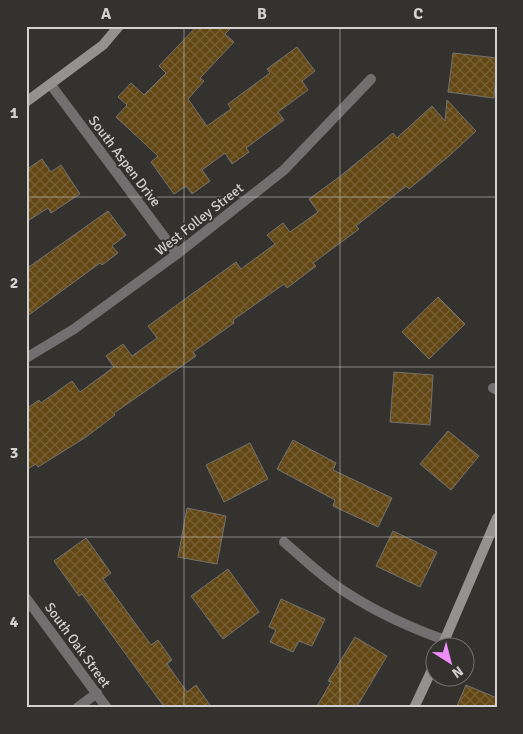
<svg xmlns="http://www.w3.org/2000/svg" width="523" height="734" font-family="Signika,sans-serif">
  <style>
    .building { fill: url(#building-cross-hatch); stroke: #73726f }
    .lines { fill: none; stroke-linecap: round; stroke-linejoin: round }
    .street { stroke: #716f6f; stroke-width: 10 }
    .secondary { stroke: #949291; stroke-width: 10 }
    .grid { fill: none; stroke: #d2d1d0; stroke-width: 1; stroke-opacity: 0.55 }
    .labels { text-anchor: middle; stroke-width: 4; stroke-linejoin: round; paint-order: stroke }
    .street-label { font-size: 14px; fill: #d2d1d0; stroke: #33322f }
    .neatline { fill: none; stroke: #d2d1d0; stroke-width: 2 }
    .grid-label { font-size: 16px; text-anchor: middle; font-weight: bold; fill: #d2d1d0 }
  </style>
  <defs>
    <pattern id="building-cross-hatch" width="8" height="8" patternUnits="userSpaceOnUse" patternTransform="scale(1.25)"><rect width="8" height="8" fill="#634714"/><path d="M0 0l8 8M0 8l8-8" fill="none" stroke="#786035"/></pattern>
  </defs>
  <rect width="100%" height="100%" fill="#33322f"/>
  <g class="building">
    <polygon points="197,26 233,26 225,34 234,42 200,78 204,81 188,99 207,126 231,109 228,104 270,73 267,69 297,47 315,71 302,81 308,90 278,112 284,120 246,148 249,152 232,164 225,153 202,170 210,181 192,194 186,186 174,194 151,162 158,156 116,117 127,105 118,97 131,83 144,95 166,73 159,66"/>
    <polygon points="453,53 497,58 494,98 448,92"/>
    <polygon points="447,100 476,131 449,156 409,189 406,186 356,226 359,229 313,263 316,266 287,288 284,284 233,320 234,323 193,352 196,356 114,413 115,415 86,437 38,467 36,464 26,470 26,409 39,400 41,403 72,381 80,392 114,367 106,356 123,344 132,356 157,338 148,326 236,262 241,269 275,244 267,235 283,223 290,232 318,212 309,199 338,178 393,133 397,138 432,106 445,121"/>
    <polygon points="42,159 51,172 61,165 80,194 51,213 48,208 26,222 26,170"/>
    <polygon points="108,211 126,235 112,246 118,253 102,265 100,263 26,317 26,269"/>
    <polygon points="438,297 465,324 429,359 402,332"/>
    <polygon points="394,372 433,375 430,425 390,422"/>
    <polygon points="448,431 479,456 451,490 420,464"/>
    <polygon points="293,440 336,463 333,470 392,498 378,527 333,506 335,500 277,469"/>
    <polygon points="250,443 268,479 224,502 206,465"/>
    <polygon points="187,508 226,516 217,564 178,557"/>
    <polygon points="393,531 437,552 420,587 376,566"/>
    <polygon points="86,538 111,573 103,579 151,645 158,640 172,660 167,664 187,692 196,685 212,708 165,708 82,594 79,596 54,561"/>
    <polygon points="228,569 259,612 223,639 191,596"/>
    <polygon points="281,599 325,619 312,646 299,641 293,652 270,642 276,630 269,627"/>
    <polygon points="355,637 387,656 356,708 316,708 331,682 328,681"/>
    <polygon points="466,685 497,698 497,708 456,708"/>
  </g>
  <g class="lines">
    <g class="street">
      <polyline points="51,85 177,254"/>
      <polyline points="26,358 74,329 177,254 284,170 371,79"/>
      <polyline points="493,388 497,390"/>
      <path d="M284,542C304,559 324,579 347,593C378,613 411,628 445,640"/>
      <polyline points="26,598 107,708"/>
      <polyline points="77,708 97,693"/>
    </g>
    <g class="secondary">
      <polyline points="26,102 103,45 119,26"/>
      <polyline points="442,646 497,518"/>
      <polyline points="414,708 436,661"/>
    </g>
  </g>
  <path class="grid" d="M184,26V708M340,26V708M26,197H497M26,367H497M26,537H497"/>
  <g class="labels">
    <g class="street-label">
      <text transform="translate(125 161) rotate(53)" y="5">South Aspen Drive</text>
      <text transform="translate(199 219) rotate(-38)" y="5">West Folley Street</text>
      <text transform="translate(78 645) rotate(54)" y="5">South Oak Street</text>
    </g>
  </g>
  <rect width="523" height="734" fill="none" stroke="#33322f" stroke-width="55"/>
  <g transform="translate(450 662) rotate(144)"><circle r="24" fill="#33322f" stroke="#73726f"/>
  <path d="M0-4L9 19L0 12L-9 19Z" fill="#ee8cf8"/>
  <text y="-8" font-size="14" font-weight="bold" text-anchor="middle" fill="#d2d1d0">N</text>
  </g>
  <rect x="28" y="28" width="468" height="678" class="neatline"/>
  <g class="grid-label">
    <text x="106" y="19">A</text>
    <text x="262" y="19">B</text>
    <text x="418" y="19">C</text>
    <text x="14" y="118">1</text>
    <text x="14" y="288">2</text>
    <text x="14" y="458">3</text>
    <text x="14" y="627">4</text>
  </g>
</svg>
